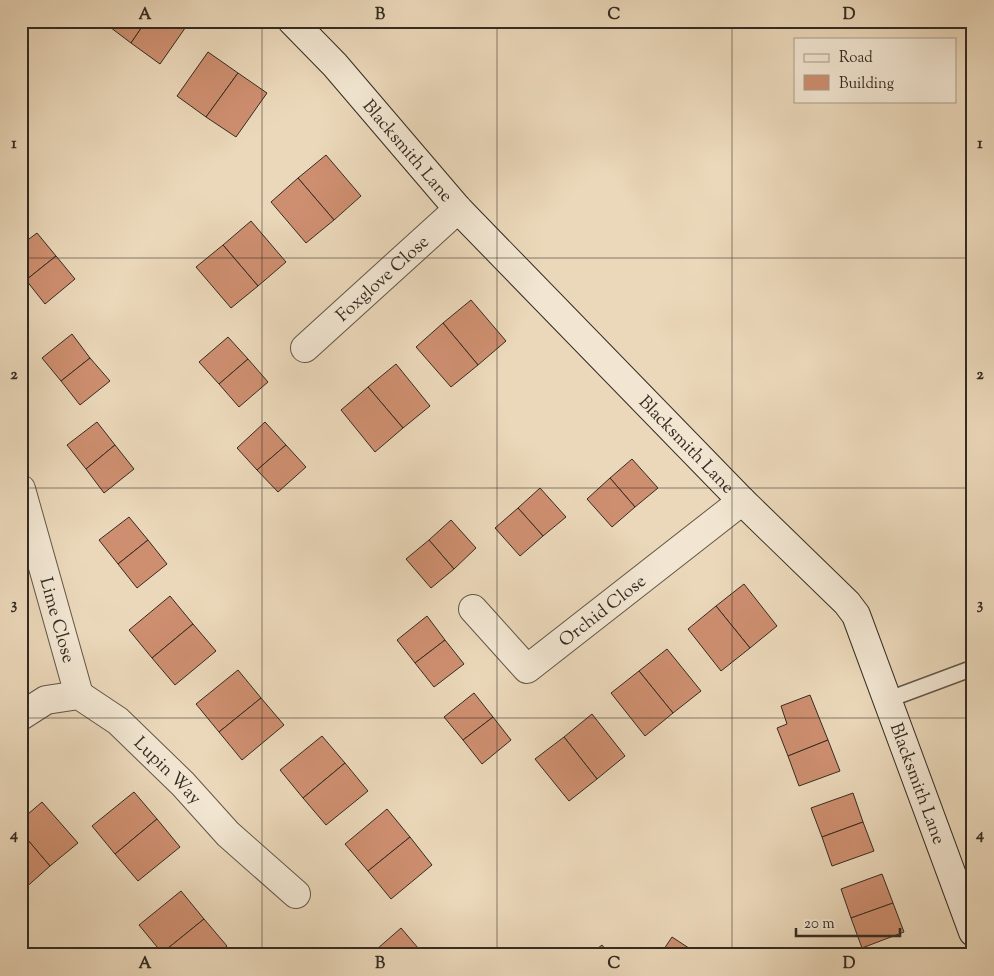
<svg xmlns="http://www.w3.org/2000/svg" width="994" height="976" font-family="'Sorts Mill Goudy',serif">
  <style>
    .building { fill: #ce8f70; stroke: #342b21 }
    .lines { fill: none; stroke-linecap: round; stroke-linejoin: round }
    .lane-casing { stroke: #625647; stroke-width: 18 }
    .street-casing { stroke: #625647; stroke-width: 30 }
    .secondary-casing { stroke: #342b21; stroke-width: 30 }
    .lane { stroke: #f2e6d2; stroke-width: 15 }
    .street { stroke: #f2e6d2; stroke-width: 28 }
    .secondary { stroke: #f2e6d2; stroke-width: 28 }
    .grid { fill: none; stroke: #342b21; stroke-width: 1; stroke-opacity: 0.55 }
    .labels { text-anchor: middle; stroke-width: 4; stroke-linejoin: round; paint-order: stroke }
    .street-label { font-size: 18px; fill: #342b21; stroke: #f2e6d2 }
    .neatline { fill: none; stroke: #342b21; stroke-width: 2 }
    .grid-label { font-size: 16px; text-anchor: middle; font-weight: bold; fill: #342b21 }
  </style>
  <rect width="100%" height="100%" fill="#ebd8ba"/>
  <filter id="stains"><feTurbulence type="fractalNoise" baseFrequency=".004" numOctaves="4"/><feColorMatrix values="0 0 0 0 .2 0 0 0 0 .09 0 0 0 0 .02 0 0 0 .5 -.17"/></filter>
  <radialGradient id="worn" r=".72"><stop offset=".6" stop-color="#630" stop-opacity="0"/><stop offset="1" stop-color="#630" stop-opacity=".3"/></radialGradient>
  <g class="building">
    <polygon points="102,21 146,21 131,43"/>
    <polygon points="146,21 190,21 160,64 131,43"/>
    <polygon points="208,52 238,73 206,117 177,96"/>
    <polygon points="238,73 267,93 236,137 206,117"/>
    <polygon points="326,155 361,196 334,220 298,178"/>
    <polygon points="298,178 334,220 306,243 271,202"/>
    <polygon points="251,221 286,262 258,286 223,245"/>
    <polygon points="37,233 56,256 26,280 21,274 21,245"/>
    <polygon points="223,245 258,286 231,308 196,267"/>
    <polygon points="56,256 75,279 45,304 26,280"/>
    <polygon points="471,300 506,341 478,365 443,323"/>
    <polygon points="443,323 478,365 451,387 416,347"/>
    <polygon points="72,334 90,358 61,381 42,358"/>
    <polygon points="228,337 248,359 219,384 199,362"/>
    <polygon points="90,358 110,381 80,405 61,381"/>
    <polygon points="248,359 268,382 239,407 219,384"/>
    <polygon points="396,364 430,406 403,428 368,387"/>
    <polygon points="368,387 403,428 375,452 341,410"/>
    <polygon points="97,422 115,445 86,469 67,445"/>
    <polygon points="265,422 286,445 257,470 237,448"/>
    <polygon points="115,445 134,469 104,493 86,469"/>
    <polygon points="286,445 306,467 278,492 257,470"/>
    <polygon points="632,459 658,488 635,507 610,478"/>
    <polygon points="610,478 635,507 612,527 587,499"/>
    <polygon points="540,488 566,517 543,536 518,508"/>
    <polygon points="518,508 543,536 520,556 495,528"/>
    <polygon points="129,517 148,540 118,564 99,540"/>
    <polygon points="451,520 476,548 454,569 429,540"/>
    <polygon points="148,540 167,564 137,588 118,564"/>
    <polygon points="429,540 454,569 431,588 406,559"/>
    <polygon points="744,584 777,626 750,648 716,606"/>
    <polygon points="170,596 193,624 152,658 129,630"/>
    <polygon points="716,606 750,648 721,671 688,629"/>
    <polygon points="427,616 445,640 415,663 397,640"/>
    <polygon points="193,624 216,651 175,685 152,658"/>
    <polygon points="445,640 464,664 434,687 415,663"/>
    <polygon points="667,649 701,691 673,713 639,671"/>
    <polygon points="238,670 261,698 219,732 196,704"/>
    <polygon points="639,671 673,713 645,736 611,693"/>
    <polygon points="474,693 493,717 463,740 444,717"/>
    <polygon points="810,695 828,740 788,756 777,728 787,724 781,706"/>
    <polygon points="261,698 284,725 242,760 219,732"/>
    <polygon points="592,714 625,756 597,779 564,737"/>
    <polygon points="493,717 511,740 482,764 463,740"/>
    <polygon points="322,736 345,763 303,798 280,770"/>
    <polygon points="564,737 597,779 569,801 535,759"/>
    <polygon points="828,740 840,771 799,786 788,756"/>
    <polygon points="345,763 368,791 326,825 303,798"/>
    <polygon points="134,792 157,819 115,854 92,826"/>
    <polygon points="853,793 863,822 822,837 811,808"/>
    <polygon points="42,802 78,843 50,866 21,832 21,820"/>
    <polygon points="387,809 410,837 368,871 345,844"/>
    <polygon points="157,819 180,847 138,881 115,854"/>
    <polygon points="863,822 874,851 832,866 822,837"/>
    <polygon points="21,832 50,866 23,890 21,888"/>
    <polygon points="410,837 432,865 391,899 368,871"/>
    <polygon points="882,874 893,903 851,918 841,889"/>
    <polygon points="181,891 204,919 162,953 139,925"/>
    <polygon points="893,903 904,932 862,948 851,918"/>
    <polygon points="204,919 227,946 217,955 164,955 162,953"/>
    <polygon points="401,928 424,955 381,955 377,949"/>
    <polygon points="672,937 698,954 697,955 660,955"/>
    <polygon points="602,945 610,955 589,955"/>
  </g>
  <g class="lines">
    <g class="lane-casing">
      <polyline id="lane" points="887,700 973,668"/>
    </g>
    <g class="street-casing">
      <g id="street">
        <path id="s1" d="M305,348L458,209"/>
        <path id="s2" d="M21,489L79,695"/>
        <path id="s3" d="M473,609L527,669L742,501"/>
        <path id="s4" d="M21,716L46,700L79,695L118,721L183,784L228,834L296,894"/>
      </g>
    </g>
    <g class="secondary-casing">
      <g id="secondary">
        <path id="s5" d="M292,21L335,65L458,209L742,501L847,603L856,615L973,932"/>
      </g>
    </g>
    <use href="#lane" class="lane"/>
    <use href="#street" class="street"/>
    <use href="#secondary" class="secondary"/>
  </g>
  <path class="grid" d="M262,21V955M497,21V955M732,21V955M21,258H973M21,488H973M21,718H973"/>
  <g class="labels">
    <g class="street-label">
      <text dy="6" stroke="none"><textPath href="#s5" startOffset="174">Blacksmith Lane</textPath></text>
      <text dy="6" stroke="none"><textPath href="#s1" startOffset="104">Foxglove Close</textPath></text>
      <text dy="6" stroke="none"><textPath href="#s5" startOffset="579">Blacksmith Lane</textPath></text>
      <text dy="6" stroke="none"><textPath href="#s3" startOffset="176">Orchid Close</textPath></text>
      <text dy="6" stroke="none"><textPath href="#s2" startOffset="136">Lime Close</textPath></text>
      <text dy="6" stroke="none"><textPath href="#s4" startOffset="180">Lupin Way</textPath></text>
      <text dy="6" stroke="none"><textPath href="#s5" startOffset="999">Blacksmith Lane</textPath></text>
    </g>
  </g>
  <rect width="994" height="976" fill="none" stroke="#ebd8ba" stroke-width="55"/>
  <rect x="794" y="38" width="162" height="65" fill="#f2e6d2" stroke="#a69b8b"/>
  <rect x="804" y="54" width="25" height="8" fill="#f2e6d2" stroke="#a69b8b"/>
  <text x="839" y="62" font-size="15" fill="#342b21">Road</text>
  <rect x="804" y="75" width="25" height="15" fill="#ce8f70" stroke="#a69b8b"/>
  <text x="839" y="88" font-size="15" fill="#342b21">Building</text>
  <path d="M796 928v8h104v-8" fill="none" stroke="#342b21" stroke-width="2.5"/>
  <text x="804" y="928" font-size="15" fill="#342b21" stroke="#f2e6d2" stroke-width="4" paint-order="stroke">20 m</text>
  <rect x="28" y="28" width="938" height="920" class="neatline"/>
  <g class="grid-label">
    <text x="145" y="19">A</text>
    <text x="380" y="19">B</text>
    <text x="614" y="19">C</text>
    <text x="849" y="19">D</text>
    <text x="14" y="148">1</text>
    <text x="980" y="148">1</text>
    <text x="14" y="379">2</text>
    <text x="980" y="379">2</text>
    <text x="14" y="609">3</text>
    <text x="980" y="609">3</text>
    <text x="14" y="839">4</text>
    <text x="980" y="839">4</text>
    <text x="145" y="968">A</text>
    <text x="380" y="968">B</text>
    <text x="614" y="968">C</text>
    <text x="849" y="968">D</text>
  </g>
  <rect width="100%" height="100%" filter="url(#stains)"/>
  <rect width="100%" height="100%" fill="url(#worn)"/>
</svg>
